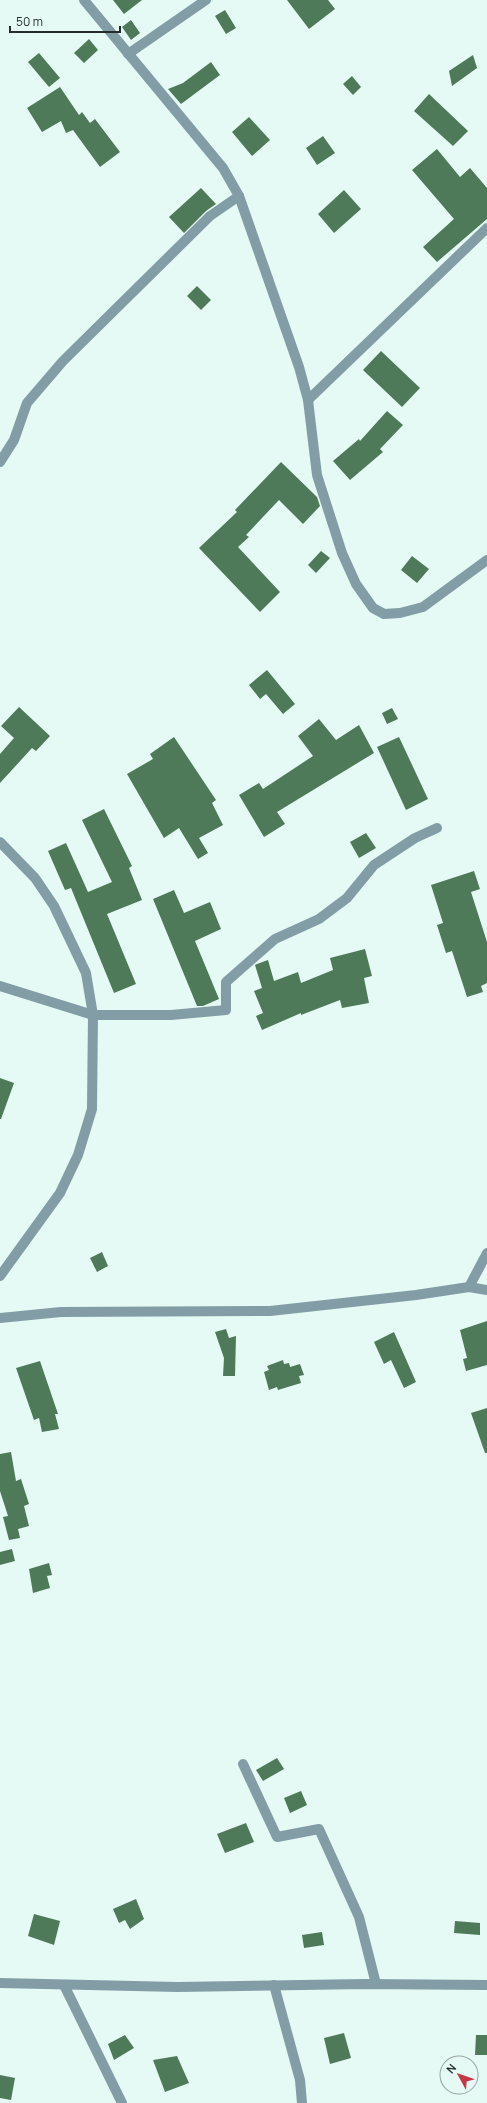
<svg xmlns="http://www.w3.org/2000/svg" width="487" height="2103" font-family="Manrope,sans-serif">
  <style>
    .building { fill: #4e7a59 }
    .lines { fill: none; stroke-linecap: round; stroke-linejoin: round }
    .minor { stroke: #829da5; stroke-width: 10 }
  </style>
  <rect width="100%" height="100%" fill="#e5f9f5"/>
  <g class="building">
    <polygon points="113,0 142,0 124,14"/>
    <polygon points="287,0 328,0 335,9 309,29"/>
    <polygon points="225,10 236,28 226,34 215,16"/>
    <polygon points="131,20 140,33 131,40 122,27"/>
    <polygon points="89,39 98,50 84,63 74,53"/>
    <polygon points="39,53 60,78 49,87 28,62"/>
    <polygon points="473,55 477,68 452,86 449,71"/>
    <polygon points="211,62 220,75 181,104 168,89 183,83"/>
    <polygon points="352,76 361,87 353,95 343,84"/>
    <polygon points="60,87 79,115 82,112 90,123 95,119 120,152 100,167 73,130 66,133 61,121 42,132 27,108"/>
    <polygon points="429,94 468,131 453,146 414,111"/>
    <polygon points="249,117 270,140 252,156 232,132"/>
    <polygon points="323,136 335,153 317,165 306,148"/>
    <polygon points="437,149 460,177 470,168 487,188 487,219 437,262 423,247 454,219 412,170"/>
    <polygon points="201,188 216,204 206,211 184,233 169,217"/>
    <polygon points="344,190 361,209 334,233 318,214"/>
    <polygon points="197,286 211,300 201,310 187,296"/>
    <polygon points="381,351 420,388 402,407 363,370"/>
    <polygon points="387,411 403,425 380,449 383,452 350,480 333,461 359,439 360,441"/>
    <polygon points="281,462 317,497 320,506 303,524 279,500 246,535 249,537 238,547 280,592 260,612 199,548 237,512 235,510"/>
    <polygon points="321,551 330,558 316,573 308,565"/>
    <polygon points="412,556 429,569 417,583 401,570"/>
    <polygon points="267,670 295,704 283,714 266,694 260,699 249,685"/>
    <polygon points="19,707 50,736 36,751 32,748 0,783 0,754 14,738 1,726"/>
    <polygon points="392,708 398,719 387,724 382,713"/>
    <polygon points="319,719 336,740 359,725 374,753 277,812 285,824 264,837 239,795 259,783 263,789 313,756 298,736"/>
    <polygon points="174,737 216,800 212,803 223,825 199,838 208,853 198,859 179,828 164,838 127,774 153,759 150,754"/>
    <polygon points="399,737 428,799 406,810 377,747"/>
    <polygon points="104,809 132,866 129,868 142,900 107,914 136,984 114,993 71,888 65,890 48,851 66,843 88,892 112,882 82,820"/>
    <polygon points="366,833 376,848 359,858 350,842"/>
    <polygon points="474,871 480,889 471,892 487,942 487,983 481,986 483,992 467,997 452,951 446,953 437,925 443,923 431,885"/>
    <polygon points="174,890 184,913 210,902 221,929 195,941 219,999 203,1006 197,1006 153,899"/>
    <polygon points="365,949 372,976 364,978 369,1003 342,1008 340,1000 301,1015 301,1013 262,1030 256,1016 263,1013 254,991 262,988 255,965 257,964 268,960 274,981 298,972 301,983 333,970 330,958"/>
    <polygon points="0,1078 14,1083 1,1119 0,1119"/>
    <polygon points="102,1252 108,1266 97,1272 90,1258"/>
    <polygon points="487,1321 487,1365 466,1371 463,1359 467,1358 460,1330"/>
    <polygon points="226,1329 229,1338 236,1336 235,1376 223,1376 224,1358 215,1332"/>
    <polygon points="394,1332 416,1382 404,1388 391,1360 384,1364 374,1342"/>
    <polygon points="283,1360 284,1364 289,1363 290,1367 300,1364 304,1375 299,1376 301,1383 278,1390 277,1387 269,1390 264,1372 269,1370 267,1366"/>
    <polygon points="40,1361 58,1414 55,1414 59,1429 42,1432 39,1418 34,1420 16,1368"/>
    <polygon points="487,1408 487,1453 485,1453 471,1413"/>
    <polygon points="11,1452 16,1481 21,1479 29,1504 24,1506 29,1526 18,1529 20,1538 9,1540 3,1517 8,1516 0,1491 0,1454"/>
    <polygon points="12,1549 15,1561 0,1565 0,1552"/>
    <polygon points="49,1563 52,1575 47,1576 50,1588 33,1593 29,1569"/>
    <polygon points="277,1758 284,1769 263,1781 256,1770"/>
    <polygon points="301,1791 307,1805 290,1813 284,1798"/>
    <polygon points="246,1823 254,1842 225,1853 217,1834"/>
    <polygon points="136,1899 144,1919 130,1929 125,1920 119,1923 113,1909"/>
    <polygon points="34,1914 60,1921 54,1945 28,1936"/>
    <polygon points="455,1921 480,1923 480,1935 454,1933"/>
    <polygon points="322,1932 324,1945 304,1948 302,1935"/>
    <polygon points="344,2033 351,2058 330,2064 324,2038"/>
    <polygon points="125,2035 134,2048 114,2060 108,2044"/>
    <polygon points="476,2035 487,2035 487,2055 475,2055"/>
    <polygon points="177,2056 189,2083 165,2092 153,2060"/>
    <polygon points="0,2075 15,2078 11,2100 0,2098"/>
  </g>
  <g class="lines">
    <g class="minor">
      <polyline points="84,0 223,168 239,196 299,367 308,400 317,475 342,553 356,584 373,608 384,614 400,613 423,607 487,560"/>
      <polyline points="128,54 206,0"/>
      <polyline points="308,400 487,228"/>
      <polyline points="0,462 14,440 27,403 63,361 210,216 239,196"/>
      <polyline points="0,842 35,878 54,906 86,973 93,1015 92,1109 78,1155 60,1193 0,1276"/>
      <polyline points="0,986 93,1015 171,1015 226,1010 226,982 275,939 319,919 347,898 374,865 415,838 437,828"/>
      <polyline points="469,1287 487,1253"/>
      <polyline points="0,1318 61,1312 270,1311 416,1295 469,1287 487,1290"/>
      <polyline points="243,1764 277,1837 319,1829 359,1917 376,1984"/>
      <polyline points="0,1983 178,1987 365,1984 487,1985"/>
      <polyline points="64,1985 122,2103"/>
      <polyline points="274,1985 300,2080 302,2103"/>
    </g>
  </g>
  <g transform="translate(459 2075) rotate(310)"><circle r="19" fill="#e5f9f5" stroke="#98a7a5"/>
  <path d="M0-3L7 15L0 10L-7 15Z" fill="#c63645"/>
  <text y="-6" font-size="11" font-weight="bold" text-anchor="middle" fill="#252d2c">N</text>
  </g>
  <path d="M10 26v6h110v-6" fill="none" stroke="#252d2c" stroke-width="2"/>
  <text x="16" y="26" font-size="12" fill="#252d2c" stroke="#e5f9f5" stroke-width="3" paint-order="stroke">50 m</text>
</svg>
